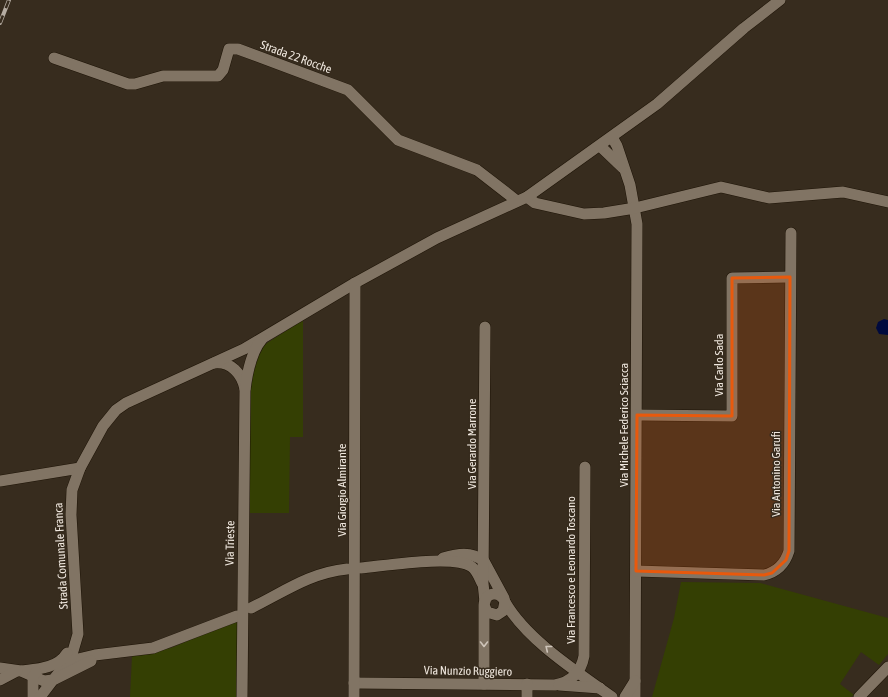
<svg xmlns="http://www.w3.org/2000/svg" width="888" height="697" font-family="'Asap Condensed',sans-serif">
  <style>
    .green { fill: #343f03 }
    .water { fill: #000a3e }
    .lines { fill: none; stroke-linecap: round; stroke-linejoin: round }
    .minor-casing { stroke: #1e1407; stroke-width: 12 }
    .minor { stroke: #817464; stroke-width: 11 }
    .rail-casing { stroke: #b5aca2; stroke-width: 4 }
    .rail { stroke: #372c1e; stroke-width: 2.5; stroke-dasharray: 8; stroke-linecap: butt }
    .oneway { stroke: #cfc5ba }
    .marked { fill: #e8590c; fill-opacity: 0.2; stroke: #e8590c; stroke-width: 3; stroke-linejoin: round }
    .labels { text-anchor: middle; stroke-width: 3; stroke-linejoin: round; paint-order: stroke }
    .street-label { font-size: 12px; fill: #f0e8df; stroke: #372c1e }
  </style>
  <rect width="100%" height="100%" fill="#372c1e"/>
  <g class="green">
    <polygon points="303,320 303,437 290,437 289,513 250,513 250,382 257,357 264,345"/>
    <polygon points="681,582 760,583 888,618 888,654 879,665 861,652 840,684 854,695 851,697 652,697 674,618"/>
    <polygon points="237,620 237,697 130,697 132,656 171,648"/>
  </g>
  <polygon class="water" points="884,319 888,320 888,335 879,334 876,328 878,322"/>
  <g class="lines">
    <g class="minor-casing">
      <g id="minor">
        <polyline points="54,58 128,84 135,84 163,76 218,76 223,70 229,49 238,49 348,90 398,140 477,170 517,201"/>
        <polyline points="612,137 617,146 630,185 637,224 635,697"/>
        <polyline points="600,146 623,168"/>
        <polyline points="527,197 535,203 584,214 604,213 635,208 721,187 769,198 843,192 888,202"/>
        <path d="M214,363C231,361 242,374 245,389"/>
        <polyline points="637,415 732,416 732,278 790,277"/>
        <polyline points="0,481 80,468"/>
        <path d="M443,558C457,554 471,551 484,561L504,598"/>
        <path d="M361,568C384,566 455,554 472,567C477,571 479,577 482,583"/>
        <path d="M636,571L764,575C777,572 785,564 789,551L791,233"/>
        <polyline points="485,602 483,583 485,327"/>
        <path d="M505,602C527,640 576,671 612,697"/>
        <path d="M251,608C284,592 309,573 347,569"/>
        <polyline points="64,658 78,659 95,655 153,648 237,616"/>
        <polyline points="0,668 21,671 44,681 53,680 71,658 78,634 71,515 72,490 80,468 103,426 116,410 126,403 244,349 355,283 437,238 527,197 657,104 744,28 780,0"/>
        <path d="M22,671C38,669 58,668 67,653"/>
        <polyline points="0,680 17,671"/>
        <path d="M354,683L555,685C571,682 581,672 584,656L585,467"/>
        <path d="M484,684V605C485,592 500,590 505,602L503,611L497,615L487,612L484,605"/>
        <polyline points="559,685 600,688"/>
        <polyline points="33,697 33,677 36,672"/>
        <polyline points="40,697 53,680 91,661"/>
        <path d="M242,697L245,390C247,374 251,352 262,339"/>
        <polyline points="354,697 355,283"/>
        <polyline points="527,697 527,684"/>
        <polyline points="625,697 635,681"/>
        <polyline points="859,697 888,667"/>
      </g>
    </g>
    <use href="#minor" class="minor"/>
    <g class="rail-casing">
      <polyline id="rail" points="0,23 9,0"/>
    </g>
    <use href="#rail" class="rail"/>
  </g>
  <defs><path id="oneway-chevron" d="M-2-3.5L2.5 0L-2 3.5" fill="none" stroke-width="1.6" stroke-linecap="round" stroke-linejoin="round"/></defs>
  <g class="oneway">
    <use href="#oneway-chevron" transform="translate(484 644) rotate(90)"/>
    <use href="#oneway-chevron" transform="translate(548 648) rotate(-141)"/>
  </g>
  <path class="marked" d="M790,277L789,551L786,560L772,573L764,575L636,571L637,415L732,416V278Z"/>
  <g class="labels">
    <g class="street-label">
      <text transform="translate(296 57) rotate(20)" y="4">Strada 22 Rocche</text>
      <text transform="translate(719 365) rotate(-90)" y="4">Via Carlo Sada</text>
      <text transform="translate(624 425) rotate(-90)" y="4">Via Michele Federico Sciacca</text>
      <text transform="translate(472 444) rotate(-90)" y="4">Via Gerardo Marrone</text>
      <text transform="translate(776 474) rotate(-90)" y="4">Via Antonino Garufi</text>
      <text transform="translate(342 490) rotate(-90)" y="4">Via Giorgio Almirante</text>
      <text transform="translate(230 543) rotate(-89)" y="4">Via Trieste</text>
      <text transform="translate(61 556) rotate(-93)" y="4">Strada Comunale Franca</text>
      <text transform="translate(571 570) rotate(-90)" y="4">Via Francesco e Leonardo Toscano</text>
      <text transform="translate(468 671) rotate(1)" y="4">Via Nunzio Ruggiero</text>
    </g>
  </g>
</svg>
